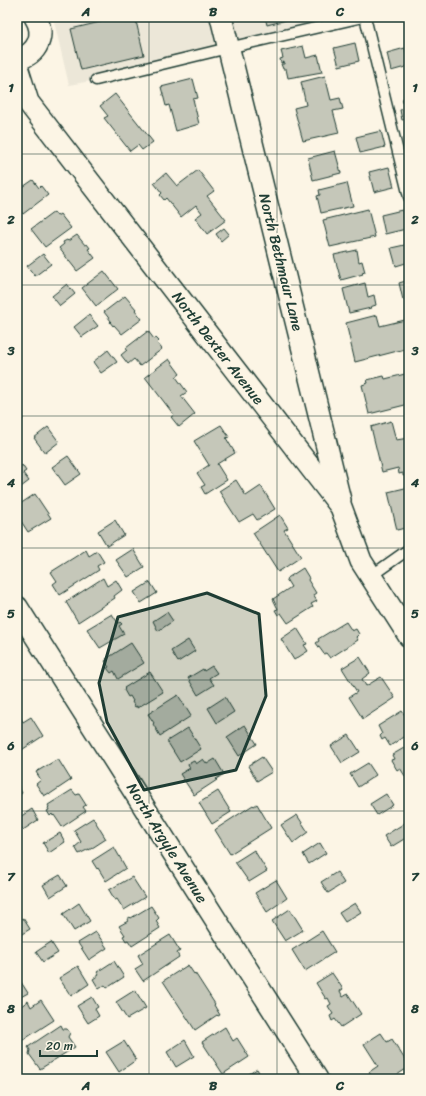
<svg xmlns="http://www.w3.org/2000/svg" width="426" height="1096" font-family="Sriracha,sans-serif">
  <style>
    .built { fill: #ece7d8 }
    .building { fill: #c5c7b9; stroke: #1f3d34 }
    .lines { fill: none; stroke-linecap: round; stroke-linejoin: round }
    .lane-casing { stroke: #1f3d34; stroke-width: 13 }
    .street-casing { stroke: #1f3d34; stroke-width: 24 }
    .lane { stroke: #fcf5e5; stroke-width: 10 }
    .street { stroke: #fcf5e5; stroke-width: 21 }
    .marked { fill: #1f3d34; fill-opacity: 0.2; stroke: #1f3d34; stroke-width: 3; stroke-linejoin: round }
    .grid { fill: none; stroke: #1f3d34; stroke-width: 1; stroke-opacity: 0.55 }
    .labels { text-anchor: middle; stroke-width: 4; stroke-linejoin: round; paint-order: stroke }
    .street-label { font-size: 15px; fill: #1f3d34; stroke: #fcf5e5 }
    .neatline { fill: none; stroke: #1f3d34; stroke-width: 1.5 }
    .grid-label { font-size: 13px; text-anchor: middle; font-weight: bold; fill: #1f3d34 }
  </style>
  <rect width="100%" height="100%" fill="#fcf5e5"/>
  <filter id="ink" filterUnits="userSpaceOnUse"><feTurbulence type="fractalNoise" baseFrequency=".025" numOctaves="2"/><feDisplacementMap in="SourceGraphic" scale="8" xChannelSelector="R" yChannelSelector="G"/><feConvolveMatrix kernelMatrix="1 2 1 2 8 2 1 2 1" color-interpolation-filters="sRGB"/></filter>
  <g filter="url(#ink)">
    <polygon class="built" points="53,17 361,17 96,80 69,85"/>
    <g class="building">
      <polygon points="121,17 135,17 144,55 81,70 71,29"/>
      <polygon points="265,17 298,17 267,25"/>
      <polygon points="355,43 359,61 339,66 334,48"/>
      <polygon points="303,46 306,58 318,55 322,72 288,78 286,69 283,69 281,64 284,64 284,62 281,63 280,59 283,58 281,51"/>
      <polygon points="405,48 409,66 391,71 387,53"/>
      <polygon points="325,76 331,100 340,98 343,109 333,111 339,133 303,141 294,108 306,105 301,82"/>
      <polygon points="193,79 198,98 193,99 199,124 176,131 169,105 166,106 161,87"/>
      <polygon points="115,94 153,142 142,150 138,145 130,151 104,118 108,116 100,106"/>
      <polygon points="409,97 409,121 407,121 407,119 402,120 400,110 405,109 402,99"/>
      <polygon points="381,131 385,147 360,153 356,137"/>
      <polygon points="335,151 341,173 313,180 308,158"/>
      <polygon points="17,159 22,166 17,171"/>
      <polygon points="389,167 394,187 374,192 369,172"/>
      <polygon points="198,170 214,191 207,196 226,220 207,234 195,218 202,213 196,205 181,217 166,198 164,200 160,195 162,193 154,183 166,173 177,186"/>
      <polygon points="33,180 39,188 41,186 48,195 23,214 18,208 17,208 17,190 19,188 20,189"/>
      <polygon points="347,183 353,206 321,213 317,196 320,195 319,190"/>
      <polygon points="368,209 375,237 330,247 323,220"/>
      <polygon points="402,210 406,229 385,234 381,215"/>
      <polygon points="54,212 57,216 60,214 71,228 45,247 31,229"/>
      <polygon points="224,228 229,234 221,241 216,234"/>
      <polygon points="77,235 85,245 87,244 90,248 88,249 95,258 77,271 59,248 64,244 63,242 67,240 68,241"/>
      <polygon points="409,244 409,262 396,266 391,248"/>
      <polygon points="357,250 359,262 362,261 365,272 362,273 363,274 341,280 334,255"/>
      <polygon points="43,254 51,264 35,276 27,266"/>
      <polygon points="104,271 118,289 96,306 82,288"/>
      <polygon points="409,280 409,299 403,300 399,283"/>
      <polygon points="365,283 368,297 374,295 376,305 370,307 371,308 349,313 343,289"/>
      <polygon points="67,284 75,294 60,306 52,296"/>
      <polygon points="125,296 136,309 135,310 142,319 122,334 114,325 113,326 110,322 111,321 104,312"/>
      <polygon points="89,315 98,326 82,337 74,327"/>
      <polygon points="377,315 380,326 409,319 409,348 355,362 346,323"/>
      <polygon points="148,331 154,339 156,338 159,341 157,343 162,349 140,366 134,359 128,364 121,355 127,350 126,348"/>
      <polygon points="108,350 117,362 101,373 93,362"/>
      <polygon points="169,359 180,374 176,377 187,392 181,396 195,414 179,427 171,417 174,415 145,377"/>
      <polygon points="409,373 409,404 369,414 362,385 368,383 367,380 384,376 385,379"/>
      <polygon points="17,410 23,419 17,423"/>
      <polygon points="391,421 396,440 409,438 409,474 403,476 403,473 399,474 398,468 382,472 371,427"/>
      <polygon points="221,425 229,437 226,438 235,453 217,464 227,480 205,494 201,487 205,485 197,473 209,465 194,441"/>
      <polygon points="48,427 59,442 45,453 34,438"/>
      <polygon points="68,456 81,474 65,485 52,467"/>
      <polygon points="17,463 20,467 22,465 26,471 23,473 29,481 17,490"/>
      <polygon points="236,480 246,496 261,486 275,509 257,520 253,514 239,522 219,491"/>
      <polygon points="409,487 409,527 397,530 388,492"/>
      <polygon points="35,494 51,518 28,532 17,515 17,506"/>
      <polygon points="280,515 288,528 284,530 301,557 278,572 253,533"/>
      <polygon points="115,520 124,535 107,546 98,531"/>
      <polygon points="133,549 144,567 128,577 116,560"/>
      <polygon points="86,550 89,556 97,551 104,562 97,566 99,570 60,595 53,584 57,581 51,572"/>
      <polygon points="303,568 309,578 308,580 316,593 313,595 317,601 311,604 313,607 288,623 281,613 278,615 275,610 278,609 273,599 291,587 286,579"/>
      <polygon points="103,578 107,586 116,580 122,590 114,596 115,598 78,622 66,602"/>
      <polygon points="150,582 157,593 141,603 134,592"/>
      <polygon points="167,612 173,621 158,631 153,621"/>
      <polygon points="112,614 118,623 120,622 122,624 119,626 124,634 100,648 87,629"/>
      <polygon points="346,622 352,631 356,629 359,634 356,637 358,640 330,658 326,653 324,654 316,643 319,641 318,639"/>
      <polygon points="297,628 307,644 304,645 308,651 294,660 281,639"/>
      <polygon points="188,640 195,651 178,662 171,651"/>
      <polygon points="131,643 144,663 118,679 114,671 111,673 107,668 109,667 105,661 107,659 106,659"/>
      <polygon points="360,657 370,673 362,679 366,686 381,677 395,698 363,719 349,697 357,692 342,668"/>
      <polygon points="212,666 217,673 209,678 214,685 198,695 188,678 203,669 204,671"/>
      <polygon points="150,672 163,692 137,708 137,706 135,707 132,702 133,701 130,696 128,697 124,690 125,689 124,688"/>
      <polygon points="178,695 191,716 160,736 153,724 154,723 148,714"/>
      <polygon points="225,697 234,712 217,723 208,708"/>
      <polygon points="402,711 409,721 409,733 390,746 385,738 382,740 380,736 382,734 378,726"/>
      <polygon points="17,714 18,714 23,722 31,717 43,736 17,753"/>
      <polygon points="245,725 257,744 239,756 227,737"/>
      <polygon points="188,728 201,749 180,762 167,741"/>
      <polygon points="349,735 360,752 342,763 331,746"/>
      <polygon points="409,745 409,774 405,776 400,768 397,770 391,760 394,759 392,755"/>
      <polygon points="262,757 272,772 257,781 248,766"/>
      <polygon points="58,759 71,780 50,794 49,793 44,796 36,784 41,780 36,772"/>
      <polygon points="203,759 207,764 215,759 224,774 216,779 217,780 194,795 180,774 190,768 188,764 194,761 196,764"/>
      <polygon points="368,763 376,775 358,787 350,774"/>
      <polygon points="17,784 22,793 17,797"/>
      <polygon points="72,790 76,795 79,794 86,805 83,807 86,811 62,827 54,815 53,816 52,814 50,816 47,811 49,810 48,808 49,807 48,805"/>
      <polygon points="218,791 231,812 212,824 199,803"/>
      <polygon points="386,794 393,805 377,815 370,804"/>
      <polygon points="257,804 271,828 230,854 215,830 216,829 253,805 254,806"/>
      <polygon points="32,809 38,820 23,830 17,821 17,819"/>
      <polygon points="297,815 308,832 293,843 281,825"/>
      <polygon points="93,818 106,839 89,850 89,849 79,854 75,847 81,842 74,830"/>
      <polygon points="405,823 409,829 409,836 391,847 384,836"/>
      <polygon points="60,833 65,842 49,853 43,843"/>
      <polygon points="320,843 326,853 309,864 303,854"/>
      <polygon points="114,847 126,868 106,881 98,868 97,869 92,861"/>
      <polygon points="254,850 267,871 249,882 235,862"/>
      <polygon points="337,872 344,883 328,893 321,882"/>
      <polygon points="60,875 67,886 50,897 43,885"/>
      <polygon points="132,877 145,897 124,910 117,899 115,900 109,890"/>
      <polygon points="276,880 287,898 267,912 255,893"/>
      <polygon points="79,903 90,921 74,931 63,914"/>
      <polygon points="355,903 361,912 345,922 339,913"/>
      <polygon points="151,906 159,918 156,921 160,928 132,946 128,940 126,941 123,936 125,935 119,926 128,921 127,919 130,917 131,918"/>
      <polygon points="290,909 303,930 285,941 272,921"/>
      <polygon points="23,918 30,929 17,937 17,922"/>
      <polygon points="322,931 335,952 305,971 292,950"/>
      <polygon points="96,932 107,948 89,960 78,943"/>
      <polygon points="170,935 180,951 177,953 179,957 143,981 135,969 143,964 138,955"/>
      <polygon points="51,942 58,953 43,962 36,952"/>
      <polygon points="114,961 124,977 107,988 105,985 99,989 93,979 99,975 97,972"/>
      <polygon points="188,965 194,974 195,973 215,1004 214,1005 220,1015 218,1016 217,1015 195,1030 163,981"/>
      <polygon points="78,966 89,984 71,996 59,978"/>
      <polygon points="332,973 343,989 340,991 343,997 348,994 361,1014 341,1027 335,1019 332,1021 330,1016 333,1014 328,1006 331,1004 328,998 326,999 316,983"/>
      <polygon points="17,976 28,993 17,999"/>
      <polygon points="135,990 146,1008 127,1019 116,1002"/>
      <polygon points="92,997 98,1007 95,1009 99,1016 88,1023 77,1006"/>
      <polygon points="41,1000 54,1020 23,1040 22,1038 21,1039 17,1034 17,1009 28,1001 31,1007"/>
      <polygon points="61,1025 63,1029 67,1029 70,1033 68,1037 75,1047 40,1069 29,1054 30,1050 28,1047"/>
      <polygon points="225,1027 233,1041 237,1038 249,1057 223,1074 202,1042"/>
      <polygon points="381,1033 387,1042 392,1039 409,1066 409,1067 391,1079 373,1079 369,1072 378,1066 364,1044"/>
      <polygon points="185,1040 194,1056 176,1067 167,1052"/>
      <polygon points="124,1041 136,1060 119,1072 106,1052"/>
      <polygon points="257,1069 263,1079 241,1079"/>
    </g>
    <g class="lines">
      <g class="lane-casing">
        <g id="lane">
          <polyline points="365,17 409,197"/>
          <polyline points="96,80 228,48 363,17"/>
          <polyline points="371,576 409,549"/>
        </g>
      </g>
      <g class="street-casing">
        <g id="street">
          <polyline points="221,17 340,500"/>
          <path d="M17,59C38,55 46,34 35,17"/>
          <polyline points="17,67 28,102 341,507 361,561 409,636"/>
          <polyline points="17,607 317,1079"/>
        </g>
      </g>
      <use href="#lane" class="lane"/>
      <use href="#street" class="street"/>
    </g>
  </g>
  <path class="marked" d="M207,593L259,614L266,696L236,770L144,790L107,722L99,683L118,617Z"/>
  <path class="grid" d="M149,17V1079M277,17V1079M17,154H409M17,285H409M17,416H409M17,548H409M17,680H409M17,811H409M17,942H409"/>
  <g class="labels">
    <g class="street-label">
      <text transform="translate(281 262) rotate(76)" y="5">North Bethmaur Lane</text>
      <text transform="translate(218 348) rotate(52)" y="5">North Dexter Avenue</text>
      <text transform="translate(167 843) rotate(58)" y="5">North Argyle Avenue</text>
    </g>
  </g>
  <rect width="426" height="1096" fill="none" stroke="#fcf5e5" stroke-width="44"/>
  <path d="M40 1050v6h57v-6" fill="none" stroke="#1f3d34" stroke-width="2"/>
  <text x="46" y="1050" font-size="12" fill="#1f3d34" stroke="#fcf5e5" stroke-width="3" paint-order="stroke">20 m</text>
  <rect x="22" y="22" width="382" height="1052" class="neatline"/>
  <g class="grid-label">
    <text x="86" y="16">A</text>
    <text x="213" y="16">B</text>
    <text x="340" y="16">C</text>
    <text x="11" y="92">1</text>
    <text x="415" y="92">1</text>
    <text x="11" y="224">2</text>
    <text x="415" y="224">2</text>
    <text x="11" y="355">3</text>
    <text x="415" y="355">3</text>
    <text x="11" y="487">4</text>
    <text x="415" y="487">4</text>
    <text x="11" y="618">5</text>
    <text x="415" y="618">5</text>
    <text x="11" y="750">6</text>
    <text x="415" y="750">6</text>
    <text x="11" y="881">7</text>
    <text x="415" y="881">7</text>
    <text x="11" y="1013">8</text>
    <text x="415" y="1013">8</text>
    <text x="86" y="1090">A</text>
    <text x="213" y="1090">B</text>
    <text x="340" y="1090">C</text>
  </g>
</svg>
